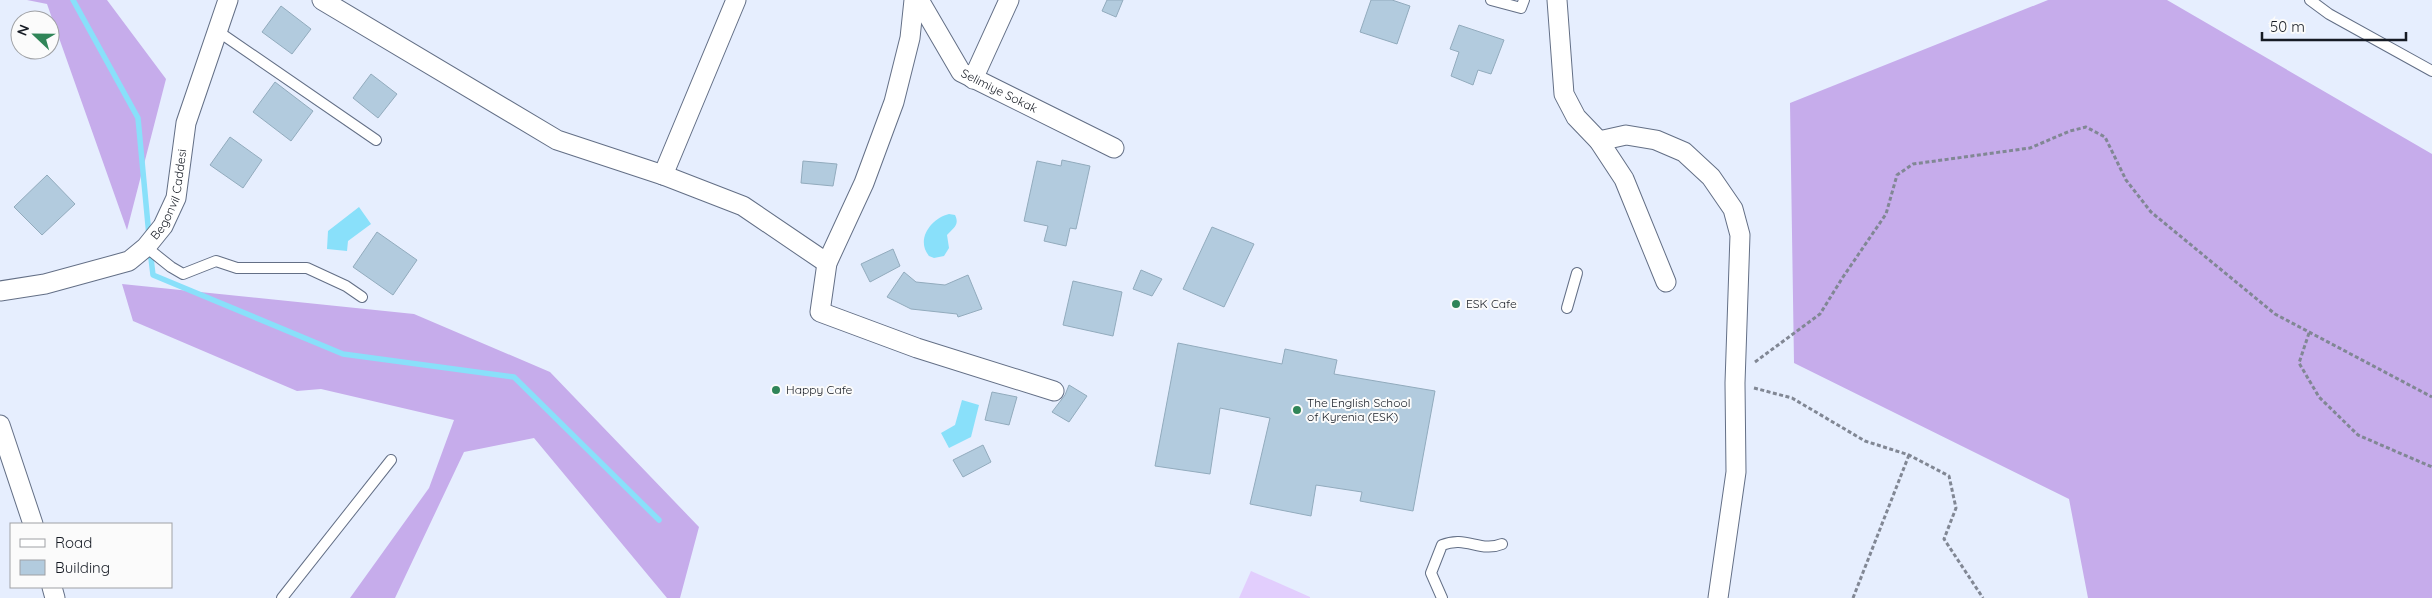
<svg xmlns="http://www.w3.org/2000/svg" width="2432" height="598" font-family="Quicksand,sans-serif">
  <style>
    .green { fill: #e2cefd }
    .forest { fill: #c6aceb }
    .water { fill: #89e0fa }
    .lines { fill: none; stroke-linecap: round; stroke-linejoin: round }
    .stream { stroke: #89e0fa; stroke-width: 5.5 }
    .building { fill: #b2cbde; stroke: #92abbd }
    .service-casing { stroke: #636f86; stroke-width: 12 }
    .minor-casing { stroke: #636f86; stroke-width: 21 }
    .path { stroke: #818794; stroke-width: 3; stroke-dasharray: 4 2.5; stroke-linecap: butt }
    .service { stroke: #fff; stroke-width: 10 }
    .minor { stroke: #fff; stroke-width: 19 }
    .poi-dot { fill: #308558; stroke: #fbfbfb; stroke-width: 2 }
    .labels { text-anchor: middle; stroke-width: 4; stroke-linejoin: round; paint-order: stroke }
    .street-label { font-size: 12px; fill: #161b24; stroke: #fbfbfb }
    .poi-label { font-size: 12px; fill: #161b24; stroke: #fbfbfb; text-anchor: start }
  </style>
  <rect width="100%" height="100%" fill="#e6eefe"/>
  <polygon class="green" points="1251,571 1310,597 1310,598 1239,598"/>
  <g class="forest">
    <polygon points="27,0 107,0 166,79 127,230 47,4"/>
    <polygon points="2048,0 2167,0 2432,154 2432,598 2088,598 2069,499 1794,363 1790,103"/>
    <polygon points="122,284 414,314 550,372 699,527 680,598 667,598 534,438 464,452 395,598 350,598 429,488 454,420 321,389 297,391 133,321"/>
  </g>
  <g class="water">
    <polygon points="359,207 371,224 348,241 347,251 327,249 328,231"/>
    <path d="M949,214L955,215C960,225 953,228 947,235L949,248L944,256L934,258L929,256C915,239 932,218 949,214Z"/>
    <polygon points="962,400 979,405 971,437 949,448 941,433 955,425"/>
  </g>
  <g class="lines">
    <g class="stream">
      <polyline points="73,0 138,118 149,236"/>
      <polyline points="150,250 153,275 343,354 514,377 659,520"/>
    </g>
  </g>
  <g class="building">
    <polygon points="1107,0 1123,0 1116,17 1102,11"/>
    <polygon points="1371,0 1392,0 1410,6 1397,44 1360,32"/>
    <polygon points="281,6 311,29 292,54 262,32"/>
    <polygon points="1459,25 1504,40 1491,74 1478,70 1473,85 1451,76 1459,52 1450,49"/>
    <polygon points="371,74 397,94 378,118 353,98"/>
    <polygon points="275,82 313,111 291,141 253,112"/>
    <polygon points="230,137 262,160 243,188 210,165"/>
    <polygon points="1062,160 1090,166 1076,229 1070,228 1066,246 1044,241 1048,226 1024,221 1037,161 1061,166"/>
    <polygon points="803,161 837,164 833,186 801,183"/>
    <polygon points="47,175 75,204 42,235 14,207"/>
    <polygon points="1212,227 1254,244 1224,307 1183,289"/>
    <polygon points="377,232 417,260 393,295 353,267"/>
    <polygon points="893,249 900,266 870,282 861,264"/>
    <polygon points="1141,270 1162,279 1152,296 1133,289"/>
    <polygon points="904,272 916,282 945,285 968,275 982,309 958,317 957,314 911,309 887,297"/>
    <polygon points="1073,281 1122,292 1113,336 1063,325"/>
    <polygon points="1178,343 1282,364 1285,349 1337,360 1334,374 1435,391 1413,511 1360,501 1362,492 1316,485 1311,516 1250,504 1270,418 1220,408 1210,474 1155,466"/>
    <polygon points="1069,385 1087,396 1069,422 1052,412 1065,395"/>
    <polygon points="992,392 1017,397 1009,425 985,420"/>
    <polygon points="983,445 991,462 963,477 953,460"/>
  </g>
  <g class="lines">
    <g class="service-casing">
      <g id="service">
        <polyline points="1491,0 1521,8 1524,0"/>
        <polyline points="2310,0 2329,14 2432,71"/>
        <polyline points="216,30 376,140"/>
        <polyline points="146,247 171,267 183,274 216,261 237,268 307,268 346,286 362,297"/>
        <polyline points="1567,308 1577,273"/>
        <polyline points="282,598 391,460"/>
        <path d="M1442,598L1431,573L1442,545C1466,535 1480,553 1502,544"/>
      </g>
    </g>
    <g class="minor-casing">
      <g id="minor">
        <polyline points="322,0 557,140 663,175 743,206 827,263"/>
        <polyline points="914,0 910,38 894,102 864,183 827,263 820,312 917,348 1054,391"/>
        <path id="s1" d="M919,0L961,72L1114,148"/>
        <polyline points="1557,0 1564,94 1576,117 1599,141 1624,179 1666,282"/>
        <polyline points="973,79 1009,0"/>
        <polyline points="1599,141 1626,135 1656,140 1684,152 1711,177 1733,209 1740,235 1735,383 1736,472 1718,598"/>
        <polyline points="663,175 736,0"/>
        <path id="s2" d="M0,291L45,284L129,261L146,247L163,226L176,198L186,123L228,0"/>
        <polyline points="0,425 33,524"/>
        <polyline points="52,587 55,598"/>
      </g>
    </g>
    <g class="path">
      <polyline points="2309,333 2299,363 2319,397 2358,435 2432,467"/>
      <polyline points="1755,362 1820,314 1843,277 1886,214 1897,175 1913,164 2030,148 2070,131 2086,127 2105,137 2126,180 2151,212 2275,314 2432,397"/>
      <polyline points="1754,388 1792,398 1865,441 1909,455 1949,476 1956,508 1944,539 1983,598"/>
      <polyline points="1853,598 1909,455"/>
    </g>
    <use href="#service" class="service"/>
    <use href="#minor" class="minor"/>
  </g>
  <g class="poi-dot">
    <circle cx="1456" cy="304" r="5"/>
    <circle cx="776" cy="390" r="5"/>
    <circle cx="1297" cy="410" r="5"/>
  </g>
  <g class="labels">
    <g class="street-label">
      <text dy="4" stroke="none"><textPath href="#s1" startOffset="126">Selimiye Sokak</textPath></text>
      <text dy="4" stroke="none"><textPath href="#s2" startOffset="214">Begonvil Caddesi</textPath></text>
    </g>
    <g class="poi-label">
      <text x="1466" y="308">ESK Cafe</text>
      <text x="786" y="394">Happy Cafe</text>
      <text x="1307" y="407">The English School<tspan x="1307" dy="14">of Kyrenia (ESK)</tspan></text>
    </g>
  </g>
  <rect x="10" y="523" width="162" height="65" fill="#fbfbfb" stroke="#9fa1a5"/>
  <rect x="20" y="539" width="25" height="8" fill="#ffffff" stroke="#9fa1a5"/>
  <text x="55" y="548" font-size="15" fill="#161b24">Road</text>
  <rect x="20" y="560" width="25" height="15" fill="#b2cbde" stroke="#9fa1a5"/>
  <text x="55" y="573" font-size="15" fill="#161b24">Building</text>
  <g transform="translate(35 35) rotate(292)"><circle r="24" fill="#fbfbfb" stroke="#9fa1a5"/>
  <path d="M0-4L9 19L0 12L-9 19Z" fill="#308558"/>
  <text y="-8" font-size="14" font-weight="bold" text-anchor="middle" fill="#161b24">N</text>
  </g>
  <path d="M2262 32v8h144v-8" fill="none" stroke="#161b24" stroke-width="2.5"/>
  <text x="2270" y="32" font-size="15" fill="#161b24" stroke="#fbfbfb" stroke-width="4" paint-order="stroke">50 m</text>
</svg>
